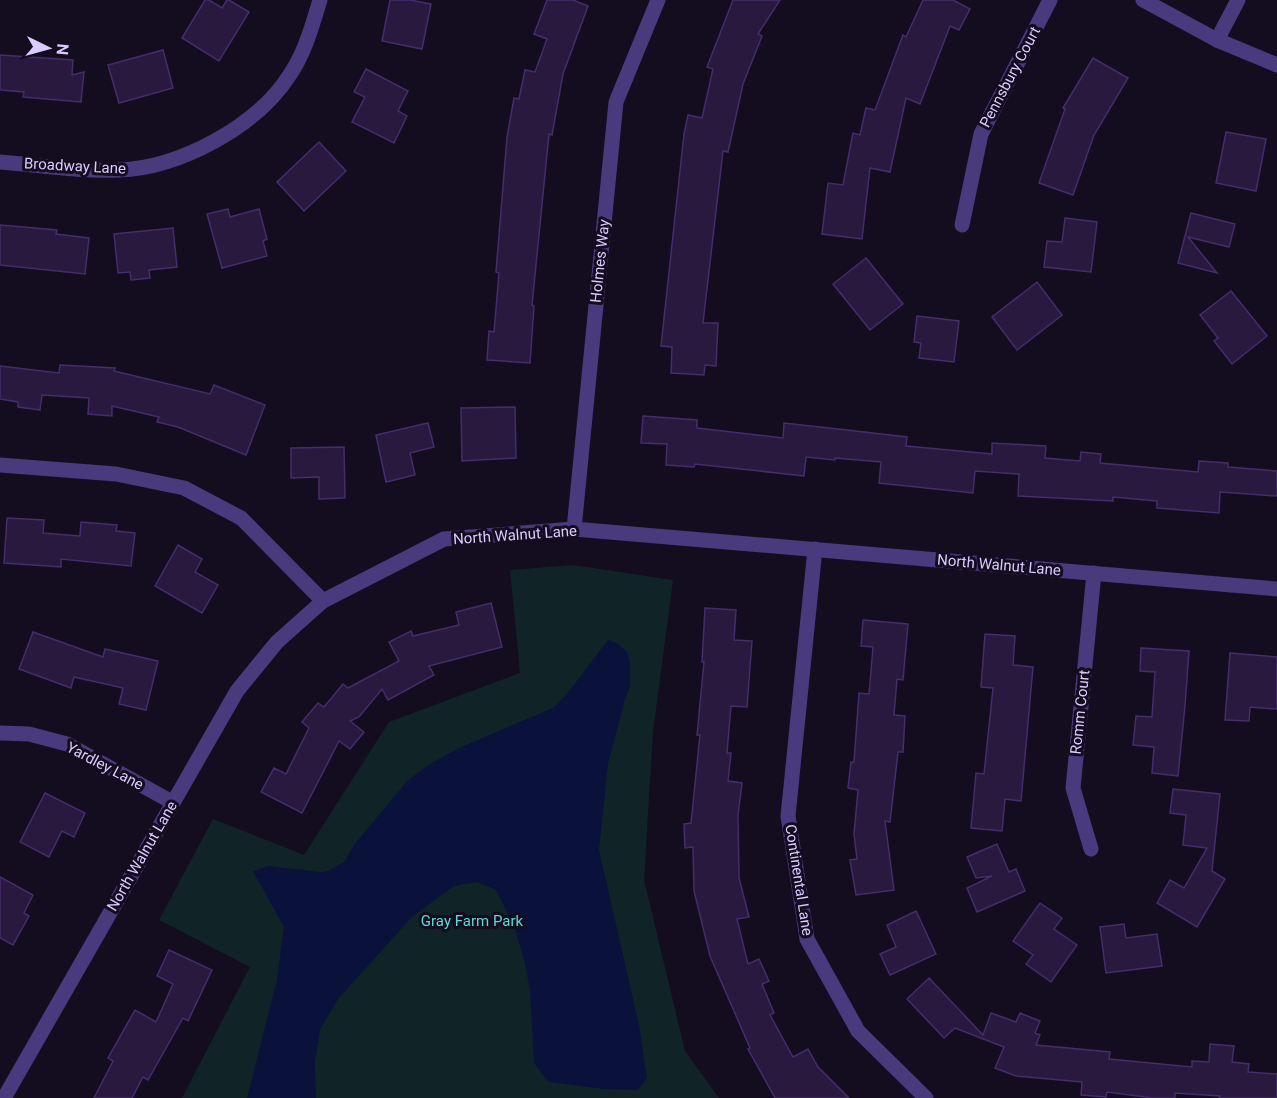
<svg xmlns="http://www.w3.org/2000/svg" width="1277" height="1098" font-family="Roboto,sans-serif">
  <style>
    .green { fill: #102428 }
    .water { fill: #0a123b }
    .building { fill: #29193f; stroke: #452c6b; stroke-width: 1.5 }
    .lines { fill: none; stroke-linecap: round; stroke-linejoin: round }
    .minor { stroke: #49397d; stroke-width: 15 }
    .tertiary { stroke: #49397d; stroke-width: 15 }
    .labels { text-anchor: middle; stroke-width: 6; stroke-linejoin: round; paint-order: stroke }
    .street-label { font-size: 15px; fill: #dbcbfe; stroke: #130d1f }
    .park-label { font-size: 15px; fill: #5adcd5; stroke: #130d1f }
  </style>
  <rect width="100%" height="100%" fill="#130d1f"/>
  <polygon class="green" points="573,565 673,580 653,732 644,880 685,1051 719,1098 182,1098 250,967 159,920 213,819 304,855 389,722 520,673 510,570"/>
  <polygon class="water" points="608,640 617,643 627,652 630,663 630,687 625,699 608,764 599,850 639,1025 647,1078 638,1090 604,1089 548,1082 534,1063 530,990 524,959 514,926 496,890 477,882 454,886 412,917 338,999 320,1030 315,1061 316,1098 247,1098 277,979 284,927 253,871 268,866 321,872 328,871 344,862 354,845 407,781 430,764 461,747 553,708 567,694"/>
  <g class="building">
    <polygon points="205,0 209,0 222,8 227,0 229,0 249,12 219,61 182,38"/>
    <polygon points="390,0 410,0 431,4 422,49 382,41"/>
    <polygon points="547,0 573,0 588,6 563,74 552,135 549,134 532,305 534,306 530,363 487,360 489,331 494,332 499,273 496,272 507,137 514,98 519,99 525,70 535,72 547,39 534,34"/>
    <polygon points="733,0 780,0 758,34 762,36 743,84 728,152 723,151 703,323 718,323 716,366 705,365 704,375 671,373 672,347 661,346 684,134 688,115 702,118 713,69 707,67"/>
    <polygon points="923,0 953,0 970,9 959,30 950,26 920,104 906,98 890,172 870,168 862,239 822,234 828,183 843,185 853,133 860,135 866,108 875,110 903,35 906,37"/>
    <polygon points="163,50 173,88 119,103 108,65"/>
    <polygon points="0,55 73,60 72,75 84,72 81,102 23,97 24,92 0,90"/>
    <polygon points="1093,58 1128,78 1094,135 1073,195 1039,183 1065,109 1063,108"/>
    <polygon points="366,69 408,91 398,111 407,116 394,143 352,122 365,97 354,92"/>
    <polygon points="1226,132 1266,139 1256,191 1216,183"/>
    <polygon points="319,142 346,171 304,211 277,182"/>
    <polygon points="228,209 230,217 259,209 267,239 263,241 267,256 222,268 207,214"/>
    <polygon points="1191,213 1235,224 1229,247 1188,237 1217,273 1178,263"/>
    <polygon points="1065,218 1097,222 1091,272 1044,267 1047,241 1062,242"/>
    <polygon points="0,225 57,230 56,234 89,238 85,274 0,265"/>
    <polygon points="173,228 177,267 149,270 150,278 131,280 130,272 118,273 114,234"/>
    <polygon points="866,258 903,304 870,330 833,284"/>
    <polygon points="1037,282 1062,315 1017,350 992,317"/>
    <polygon points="1231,291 1267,336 1232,364 1214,341 1218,338 1200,315"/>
    <polygon points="917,316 959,321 954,362 919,358 921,343 914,342"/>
    <polygon points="60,365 115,368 114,371 210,394 214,385 265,405 246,455 178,427 157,422 159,417 112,406 112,416 88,414 89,398 42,395 40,410 18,407 18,402 0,399 0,366 59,373"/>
    <polygon points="515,407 516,458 462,461 461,408"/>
    <polygon points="643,416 697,420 697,428 783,438 784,423 838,429 907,437 906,446 992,454 992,443 1046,446 1045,458 1080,461 1081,452 1101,454 1100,463 1198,472 1199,461 1228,463 1228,467 1277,471 1277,496 1220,492 1219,513 1157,508 1157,501 1113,497 1113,501 1018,496 1019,474 975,471 973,493 879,483 881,462 835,458 835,460 806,457 804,476 695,464 694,467 666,465 667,444 641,443"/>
    <polygon points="428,423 434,447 410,453 415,475 386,482 376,435"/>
    <polygon points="344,447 345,498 319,499 319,477 291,478 291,448"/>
    <polygon points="7,518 44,520 43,533 80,536 81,522 117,525 116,531 135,533 131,566 61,559 61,567 4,563"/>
    <polygon points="178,545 202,559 195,572 218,585 202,613 155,586"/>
    <polygon points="491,603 502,647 429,666 434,675 388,700 382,689 359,717 350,721 364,732 350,749 339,741 302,813 261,792 274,768 286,774 309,728 302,722 318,703 324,707 343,684 348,688 399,661 389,642 411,631 413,636 459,625 456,612"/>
    <polygon points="705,608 736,610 734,640 752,641 747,707 731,706 727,753 731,753 728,781 742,783 738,815 739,878 749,917 737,919 748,964 759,959 769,981 762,984 774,1013 770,1015 793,1057 808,1049 818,1067 849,1098 775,1098 748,1049 750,1048 710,956 694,891 693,847 685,848 684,824 691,823 700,735 697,735 704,662 702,662"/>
    <polygon points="863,620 908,624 903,680 897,679 894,715 905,716 903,752 898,752 890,822 885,821 894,890 856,895 850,860 857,859 854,834 858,790 848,788 851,762 854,762 859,693 869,694 873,647 861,646"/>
    <polygon points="33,632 103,657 105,649 158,661 146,710 119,704 123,688 74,677 71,688 19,669"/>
    <polygon points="985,634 1015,636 1013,665 1033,667 1021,801 1005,799 1002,831 971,828 976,773 984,774 993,688 981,687"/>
    <polygon points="1141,648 1189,651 1185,706 1178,776 1152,773 1154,747 1133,745 1136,716 1152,717 1155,672 1140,671"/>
    <polygon points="1230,653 1277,657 1277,709 1250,707 1249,721 1225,720"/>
    <polygon points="1173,789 1220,794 1212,871 1225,879 1197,927 1157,903 1170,880 1184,888 1207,848 1183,845 1186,815 1170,813"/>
    <polygon points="45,793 85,813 74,837 62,831 49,857 20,842"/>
    <polygon points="997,844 1009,872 1016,869 1025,891 977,912 967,888 992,876 976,878 967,857"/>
    <polygon points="0,877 33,895 24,913 29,916 13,945 0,938"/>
    <polygon points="1040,903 1062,918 1054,929 1077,945 1051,982 1026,964 1033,955 1013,941"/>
    <polygon points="916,911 936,954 890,975 880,954 896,947 887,925"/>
    <polygon points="1124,924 1126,938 1157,934 1162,966 1106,973 1100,927"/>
    <polygon points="169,950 212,970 188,1021 183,1018 148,1080 143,1077 132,1098 94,1098 113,1061 108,1058 135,1010 156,1022 173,984 157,976"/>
    <polygon points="929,978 983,1035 991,1013 1016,1022 1020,1013 1040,1021 1035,1033 1040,1035 1036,1045 1110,1052 1109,1059 1192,1067 1192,1061 1209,1062 1210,1044 1234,1046 1232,1062 1249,1064 1248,1072 1277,1074 1277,1098 1219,1098 1220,1096 1175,1093 1175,1098 1153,1098 1107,1092 1106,1097 1081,1095 1082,1082 1016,1076 995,1068 1004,1047 955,1028 944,1038 907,999"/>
  </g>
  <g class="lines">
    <g class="minor">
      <polyline points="1217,40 1238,0"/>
      <path d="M0,162C37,165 82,172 119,170C179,168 256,127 289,76C305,53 312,26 320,0"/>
      <polyline points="962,225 981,134 1050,0"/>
      <polyline points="0,465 116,474 184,488 241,518 323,601"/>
      <polyline points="574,529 616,102 658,0"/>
      <polyline points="815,549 788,816 807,939 858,1031 926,1098"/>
      <polyline points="0,733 29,734 67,744 172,802"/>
      <polyline points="1091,849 1073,788 1094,573"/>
    </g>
    <g class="tertiary">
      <polyline points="1143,0 1217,40 1277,65"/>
      <polyline points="4,1098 237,691 277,642 323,601 444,539 574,529 1277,589"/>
    </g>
  </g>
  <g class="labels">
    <g class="street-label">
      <text transform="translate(1010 77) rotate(-62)" y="5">Pennsbury Court</text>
      <text transform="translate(75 166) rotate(3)" y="5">Broadway Lane</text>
      <text transform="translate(600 261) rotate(-84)" y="5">Holmes Way</text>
      <text transform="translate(515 535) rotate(-4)" y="5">North Walnut Lane</text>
      <text transform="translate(999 565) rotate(5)" y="5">North Walnut Lane</text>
      <text transform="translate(1080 712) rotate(-84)" y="5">Romm Court</text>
      <text transform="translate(105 766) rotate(28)" y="5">Yardley Lane</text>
      <text transform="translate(142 856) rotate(-60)" y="5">North Walnut Lane</text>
      <text transform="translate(799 880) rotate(81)" y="5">Continental Lane</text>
    </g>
    <g class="park-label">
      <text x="472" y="926">Gray Farm Park</text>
    </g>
  </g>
  <g transform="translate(48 48) rotate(95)" stroke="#130d1f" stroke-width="4.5" paint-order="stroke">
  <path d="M0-4.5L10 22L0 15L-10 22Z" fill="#dbcbfe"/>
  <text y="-9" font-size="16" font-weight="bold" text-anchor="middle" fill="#dbcbfe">N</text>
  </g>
</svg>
